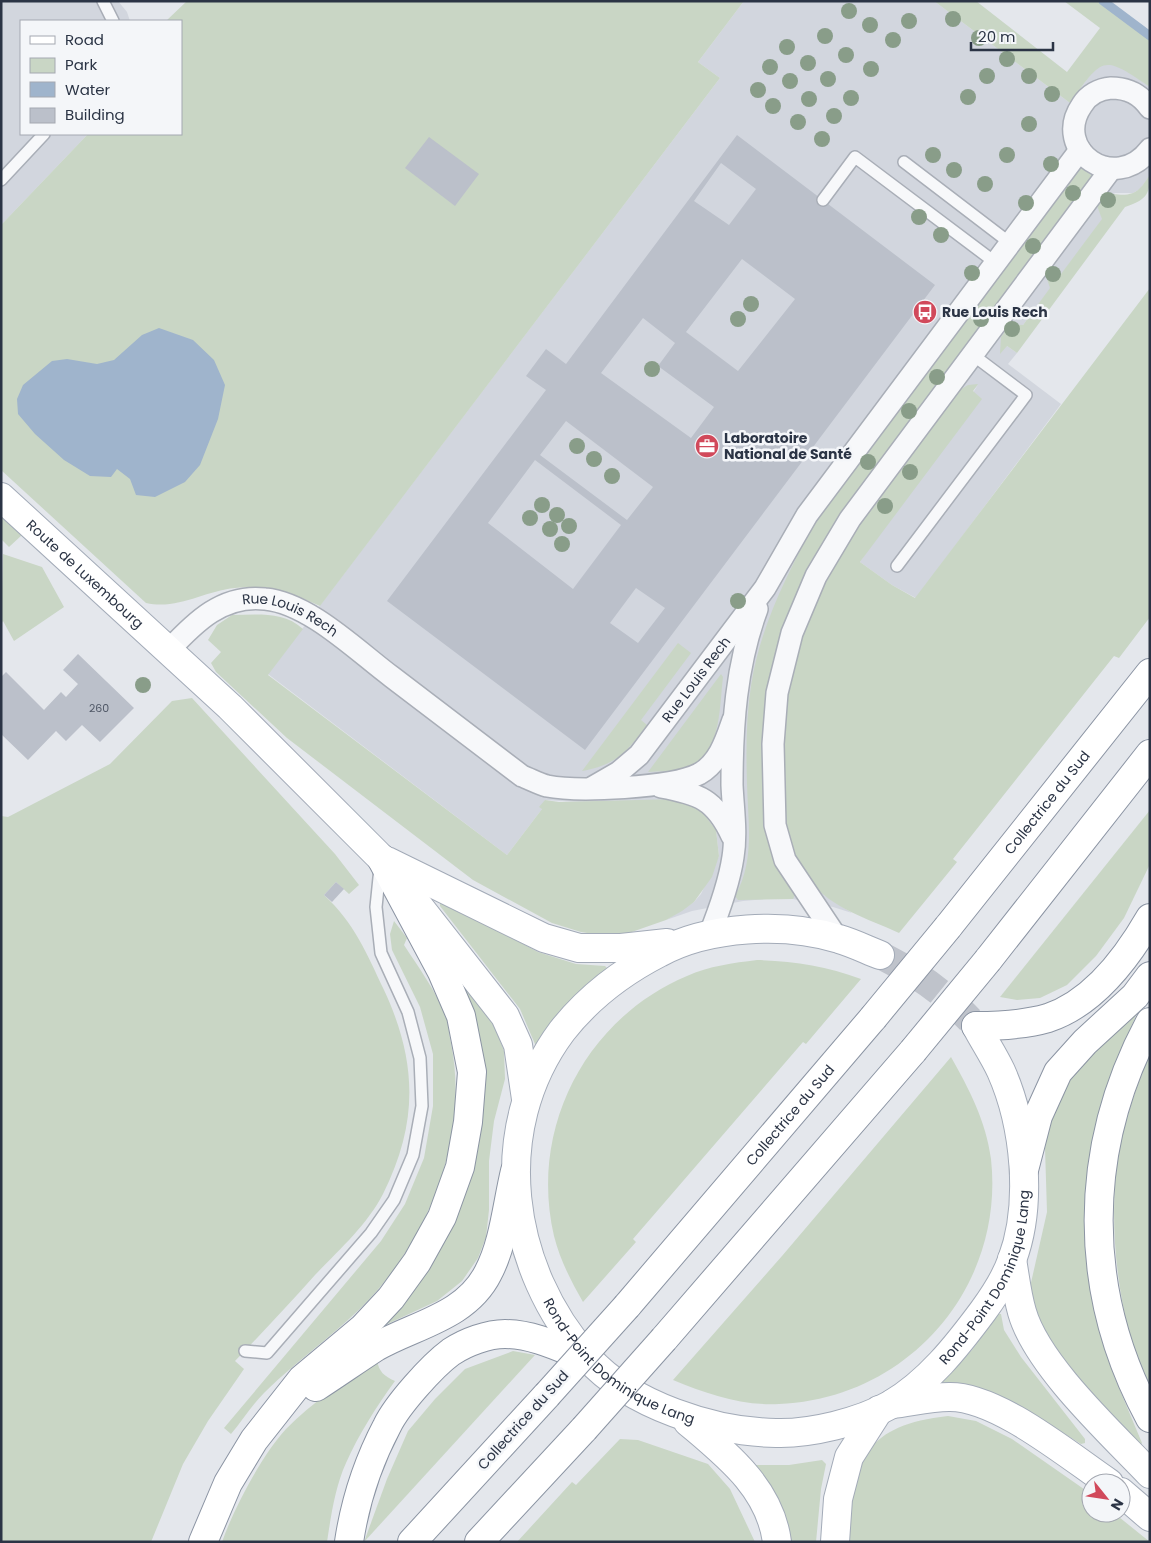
<svg xmlns="http://www.w3.org/2000/svg" width="1151" height="1543" font-family="Poppins,sans-serif">
  <style>
    .built { fill: #d2d6de }
    .green { fill: #c9d6c5 }
    .water { fill: #9fb4cc }
    .lines { fill: none; stroke-linecap: round; stroke-linejoin: round }
    .stream { stroke: #9fb4cc; stroke-width: 9 }
    .building { fill: #bbc0ca; fill-rule: evenodd }
    .primary-tunnel { stroke: #bfc3cb; stroke-width: 28; stroke-dasharray: 28 14; stroke-linecap: butt }
    .lane-casing { stroke: #a9aeb7; stroke-width: 14 }
    .street-casing { stroke: #a9aeb7; stroke-width: 24 }
    .primary-casing { stroke: #a3abb8; stroke-width: 30 }
    .highway-casing { stroke: #8b94a3; stroke-width: 30 }
    .lane { stroke: #f7f8fa; stroke-width: 11 }
    .street { stroke: #f7f8fa; stroke-width: 21 }
    .primary { stroke: #fff; stroke-width: 28 }
    .highway { stroke: #fff; stroke-width: 28 }
    .highway-bridge-casing { stroke: #8b94a3; stroke-width: 30; stroke-linecap: butt }
    .highway-bridge { stroke: #fff; stroke-width: 28 }
    .tree { fill: #899d89 }
    .labels { text-anchor: middle; stroke-width: 5; stroke-linejoin: round; paint-order: stroke }
    .number-label { font-size: 11px; fill: #4f5766 }
    .poi-label { font-size: 14px; font-weight: bold; fill: #2b3445; stroke: #f4f6f9; text-anchor: start }
    .street-label { font-size: 14px; fill: #2b3445; stroke: #f4f6f9 }
  </style>
  <rect width="100%" height="100%" fill="#e4e7ec"/>
  <g class="built">
    <polygon points="1,1 118,1 127,12 130,21 21,21 21,134 88,134 1,225"/>
    <polygon points="744,1 934,1 1070,103 1093,71 1102,64 1112,64 1122,67 1150,87 1150,175 1140,189 1133,193 1115,193 1097,206 1103,219 1001,354 1007,346 1017,353 1008,364 1061,404 916,598 892,585 860,562 978,385 853,531 824,895 852,913 833,907 793,899 766,899 743,901 692,911 666,920 694,902 701,894 719,856 716,830 700,809 545,800 542,809 507,855 268,674 720,78 698,62"/>
  </g>
  <g class="green">
    <path d="M187,1H744L698,62L720,78L320,606C291,593 268,584 235,588C204,591 178,610 146,603L1,470V225L88,134H181V21H166Z"/>
    <path d="M934,1H976L1067,72L1100,28L1064,1H1105L1150,35V87C1102,54 1103,57 1070,103Z"/>
    <path d="M1080,167L1094,177L783,630L776,860L783,878L795,895L793,899L738,900L735,896C755,861 748,823 747,784C746,752 746,718 751,686C760,626 788,573 816,520Z"/>
    <path d="M1150,175C1150,196 1145,200 1125,207L1017,353L1007,346L1000,354L1001,337L1010,324L1023,325L1050,288L1046,276L1050,271L1061,274L1102,219L1097,206C1111,186 1116,199 1133,193C1141,190 1145,181 1150,175Z"/>
    <path d="M1150,288V617L1119,658L1114,656L953,859L957,862L899,933C867,918 832,909 809,880C785,851 785,815 784,780C782,731 785,681 801,634C832,543 901,468 958,391L968,385L978,384L973,391L982,399L860,562L892,585L915,598Z"/>
    <polygon points="1,516 22,535 9,547 1,539"/>
    <polygon points="3,554 42,567 64,607 14,641 3,621 1,624"/>
    <path d="M232,615C257,615 283,611 303,629L268,675L507,855L542,809L539,807L545,800L559,802L678,799L700,809L716,830L719,856L712,877L694,902L682,911L666,920L626,934L606,936L581,932L552,923L473,880L287,738L216,672L211,663L221,652L208,640L217,625Z"/>
    <path d="M678,643L691,653L641,720L647,725C627,752 616,765 582,771Z"/>
    <path d="M721,674L723,677C719,709 722,758 683,769C672,772 659,771 648,772Z"/>
    <path d="M192,698L335,854L359,885L349,894L336,882L324,895C355,924 366,952 384,990C417,1061 419,1122 383,1194C367,1225 339,1250 315,1275C289,1304 262,1333 235,1361L244,1369L208,1421L183,1464L151,1542H1V816L8,817L110,764L172,701Z"/>
    <polygon points="1150,810 1150,864 1124,918 1096,956 1067,985 1040,998 1017,1000 1000,997"/>
    <path d="M444,901L538,952L576,964L605,966L607,968C580,990 558,1014 540,1044H535L520,1009L440,906V903Z"/>
    <path d="M394,921L407,938L404,945C419,968 436,991 446,1017C449,1025 449,1035 451,1043C468,1128 436,1220 381,1286C347,1327 301,1356 264,1393C252,1405 242,1421 231,1434L224,1428L381,1241L405,1204L424,1158L433,1106V1054L420,1007L392,950L390,934Z"/>
    <path d="M757,960C794,961 826,966 861,979L806,1044L803,1042L633,1239L636,1242L583,1302C571,1281 560,1260 554,1236C529,1129 585,1019 687,976C709,966 733,963 757,960Z"/>
    <polygon points="452,971 494,1025 504,1051 505,1079 494,1121 489,1161 489,1210 486,1237 478,1258 462,1281 437,1301 381,1327 469,1169"/>
    <polygon points="1141,1004 1110,1076 1098,1125 1087,1237 1093,1302 1114,1376 1142,1443 1138,1450 1039,1332 1028,1296 1047,1212 1045,1148 1051,1114 1065,1080"/>
    <path d="M1150,1053V1386C1143,1369 1133,1351 1129,1333C1115,1277 1109,1209 1119,1151C1126,1117 1137,1085 1150,1053Z"/>
    <path d="M951,1057C969,1089 986,1121 991,1159C1005,1287 908,1399 779,1404C742,1406 707,1394 673,1380L782,1256Z"/>
    <polygon points="997,1314 1001,1314 1004,1330 1021,1357 1085,1439 1085,1443 1081,1444 1031,1413 987,1392 941,1385 940,1383 972,1350"/>
    <polygon points="513,1351 535,1355 364,1542 387,1479 408,1431 435,1399 465,1369"/>
    <path d="M377,1360C379,1372 384,1376 395,1381C376,1407 359,1434 346,1463C335,1487 331,1516 327,1542H222C234,1508 262,1455 286,1429C312,1402 346,1381 377,1360Z"/>
    <path d="M948,1416L976,1421L1012,1439L1091,1494V1513H1114L1150,1542H847C854,1463 860,1426 948,1416Z"/>
    <polygon points="620,1439 638,1440 708,1464 730,1489 755,1542 517,1542 572,1482 576,1485"/>
    <polygon points="822,1460 826,1464 821,1489 816,1542 788,1542 755,1468 756,1465 789,1465"/>
  </g>
  <polygon class="water" points="159,328 193,340 214,360 225,385 218,419 200,465 185,482 155,497 136,495 130,479 117,469 111,477 90,476 64,460 35,434 18,414 17,399 23,385 52,361 67,359 97,364 114,360 142,335"/>
  <g class="lines">
    <polyline class="stream" points="1103,1 1150,36"/>
  </g>
  <g class="building">
    <path d="M737,135L935,285L585,750L387,601L546,390L526,376L546,349L566,364ZM721,163L756,189L729,225L694,201ZM742,259L795,299L738,371L686,332ZM643,318L675,343L658,366L714,407L691,438L601,373ZM566,421L653,487L627,520L540,455ZM535,460L621,525L573,589L488,523ZM636,588L665,608L638,643L610,623Z"/>
    <polygon points="429,137 479,174 455,206 405,168"/>
    <polygon points="78,654 134,708 100,742 82,725 66,741 56,731 28,760 1,734 1,677 6,672 44,710 61,692 66,697 78,684 63,670"/>
    <polygon points="336,882 344,889 332,902 324,895"/>
  </g>
  <g class="lines">
    <path class="primary-tunnel" d="M880,955C923,977 943,992 976,1026"/>
    <g class="lane-casing">
      <g id="lane">
        <polyline points="103,1 113,21"/>
        <polyline points="904,162 1010,243"/>
        <polyline points="1,180 44,134"/>
        <polyline points="823,200 855,157 996,263"/>
        <polyline points="897,566 1026,395 973,355"/>
        <polyline points="245,1351 267,1353 371,1233 394,1200 413,1155 422,1106 420,1058 408,1012 381,953 376,907 380,868"/>
      </g>
    </g>
    <g class="street-casing">
      <g id="street">
        <path d="M1150,108C1140,94 1128,88 1111,88C1099,89 1088,95 1082,105C1051,150 1115,195 1150,149"/>
        <path id="s1" d="M169,650C195,622 223,594 265,599C309,603 357,651 392,677C436,710 479,743 522,776C530,779 539,784 547,786C577,792 672,788 699,774C719,763 726,740 733,720"/>
        <path id="s2" d="M593,787L619,772L639,755L765,588L807,515L1080,150"/>
        <path d="M661,787C699,794 715,799 732,836"/>
        <path d="M709,936C719,911 729,884 733,857C737,833 733,808 732,785C732,725 736,666 757,609"/>
        <polyline points="837,938 785,860 775,825 773,744 777,693 792,633 816,576 850,519 1111,169"/>
      </g>
    </g>
    <g class="primary-casing">
      <g id="primary">
        <path id="s3" d="M1,497L230,707L381,858L505,1016L518,1045L526,1099"/>
        <polyline points="387,861 544,938 579,948 621,948 667,943"/>
        <path id="s4" d="M880,955C867,950 853,943 839,939C785,922 708,926 659,953C622,972 588,998 562,1031C488,1130 508,1269 588,1358C630,1405 714,1432 776,1433C810,1434 860,1422 890,1405C928,1383 957,1346 983,1311C994,1296 1006,1277 1012,1260C1033,1204 1025,1125 1001,1071C994,1056 984,1041 976,1026"/>
        <path d="M1012,1259C1015,1277 1017,1295 1022,1312C1037,1365 1111,1433 1150,1474"/>
        <path d="M892,1404C910,1402 930,1397 949,1397C997,1396 1069,1456 1109,1483"/>
        <path d="M688,1422C727,1455 770,1488 777,1542"/>
        <polyline points="1121,1492 1150,1517"/>
        <polyline points="835,1542 838,1499 849,1457 879,1410"/>
      </g>
    </g>
    <g class="highway-casing">
      <g id="highway">
        <path id="s5" d="M948,927L1150,673"/>
        <polyline points="988,960 1150,754"/>
        <path d="M1150,1022C1082,1149 1081,1291 1150,1418"/>
        <path d="M976,1026C1000,1026 1024,1025 1048,1018C1093,1003 1127,958 1150,918"/>
        <polyline points="1024,1170 1038,1116 1058,1072 1085,1042 1135,996 1150,976"/>
        <path id="s6" d="M627,1306L873,1018"/>
        <polyline points="664,1339 913,1051"/>
        <path d="M316,1387C336,1374 356,1360 376,1347C414,1325 466,1317 488,1273C504,1243 507,1204 515,1171"/>
        <polyline points="203,1542 228,1483 254,1440 302,1379 363,1328 391,1298 417,1262 442,1217 460,1167 468,1122 472,1072 461,1016 442,972 381,858"/>
        <path d="M349,1542C355,1502 368,1462 387,1426C397,1405 432,1366 451,1352C466,1342 488,1334 505,1334C534,1334 563,1349 589,1359"/>
        <polyline points="412,1542 547,1395"/>
        <polyline points="479,1542 584,1429"/>
      </g>
    </g>
    <use href="#lane" class="lane"/>
    <use href="#street" class="street"/>
    <use href="#primary" class="primary"/>
    <use href="#highway" class="highway"/>
    <g class="highway-bridge-casing">
      <g id="highway-bridge">
        <polyline points="873,1018 948,927"/>
        <polyline points="913,1051 988,960"/>
        <polyline points="547,1395 627,1306"/>
        <polyline points="584,1429 664,1339"/>
      </g>
    </g>
    <use href="#highway-bridge" class="highway-bridge"/>
  </g>
  <g class="tree">
    <circle cx="849" cy="11" r="8"/>
    <circle cx="953" cy="19" r="8"/>
    <circle cx="909" cy="21" r="8"/>
    <circle cx="870" cy="25" r="8"/>
    <circle cx="825" cy="36" r="8"/>
    <circle cx="979" cy="38" r="8"/>
    <circle cx="893" cy="40" r="8"/>
    <circle cx="787" cy="47" r="8"/>
    <circle cx="846" cy="55" r="8"/>
    <circle cx="1007" cy="59" r="8"/>
    <circle cx="808" cy="63" r="8"/>
    <circle cx="770" cy="67" r="8"/>
    <circle cx="871" cy="69" r="8"/>
    <circle cx="987" cy="76" r="8"/>
    <circle cx="1029" cy="76" r="8"/>
    <circle cx="828" cy="79" r="8"/>
    <circle cx="790" cy="81" r="8"/>
    <circle cx="758" cy="90" r="8"/>
    <circle cx="1052" cy="94" r="8"/>
    <circle cx="968" cy="97" r="8"/>
    <circle cx="851" cy="98" r="8"/>
    <circle cx="809" cy="99" r="8"/>
    <circle cx="773" cy="106" r="8"/>
    <circle cx="834" cy="116" r="8"/>
    <circle cx="798" cy="122" r="8"/>
    <circle cx="1029" cy="124" r="8"/>
    <circle cx="822" cy="139" r="8"/>
    <circle cx="933" cy="155" r="8"/>
    <circle cx="1007" cy="155" r="8"/>
    <circle cx="1051" cy="164" r="8"/>
    <circle cx="954" cy="170" r="8"/>
    <circle cx="985" cy="184" r="8"/>
    <circle cx="1073" cy="193" r="8"/>
    <circle cx="1108" cy="200" r="8"/>
    <circle cx="1026" cy="203" r="8"/>
    <circle cx="919" cy="217" r="8"/>
    <circle cx="941" cy="235" r="8"/>
    <circle cx="1033" cy="246" r="8"/>
    <circle cx="972" cy="273" r="8"/>
    <circle cx="1053" cy="274" r="8"/>
    <circle cx="751" cy="304" r="8"/>
    <circle cx="738" cy="319" r="8"/>
    <circle cx="981" cy="319" r="8"/>
    <circle cx="1012" cy="329" r="8"/>
    <circle cx="652" cy="369" r="8"/>
    <circle cx="937" cy="377" r="8"/>
    <circle cx="909" cy="411" r="8"/>
    <circle cx="577" cy="446" r="8"/>
    <circle cx="594" cy="459" r="8"/>
    <circle cx="868" cy="462" r="8"/>
    <circle cx="910" cy="472" r="8"/>
    <circle cx="612" cy="476" r="8"/>
    <circle cx="542" cy="505" r="8"/>
    <circle cx="885" cy="506" r="8"/>
    <circle cx="557" cy="515" r="8"/>
    <circle cx="530" cy="518" r="8"/>
    <circle cx="569" cy="526" r="8"/>
    <circle cx="550" cy="529" r="8"/>
    <circle cx="562" cy="544" r="8"/>
    <circle cx="738" cy="601" r="8"/>
    <circle cx="143" cy="685" r="8"/>
  </g>
  <defs>
    <g id="bus-disc" transform="scale(1.25)"><circle r="9.5" fill="#d1495b" stroke="#f4f6f9"/><path d="M-5-6H5V4H4V6H2V4H-2V6H-4V4H-5ZM-3.5-4V0h7V-4ZM-3.5 1.2v1.5H-2V1.2ZM2 1.2v1.5H3.5V1.2Z" fill="#fff"/></g>
    <g id="office-disc" transform="scale(1.25)"><circle r="9.5" fill="#d1495b" stroke="#f4f6f9"/><path d="M-6-3h4V-5.5h4V-3h4V5H-6ZM-1-4.5V-3h2v-1.5ZM-6 0V1H6V0Z" fill="#fff"/></g>
  </defs>
  <g fill-rule="evenodd">
    <use href="#bus-disc" x="925" y="312"/>
    <use href="#office-disc" x="707" y="446"/>
  </g>
  <g class="labels">
    <g class="number-label">
      <text x="99" y="712">260</text>
    </g>
    <g class="poi-label">
      <text x="942" y="317">Rue Louis Rech</text>
      <text x="724" y="443">Laboratoire<tspan x="724" dy="16">National de Santé</tspan></text>
    </g>
    <g class="street-label">
      <text dy="5" stroke="none"><textPath href="#s3" startOffset="114">Route de Luxembourg</textPath></text>
      <text dy="5" stroke="none"><textPath href="#s1" startOffset="142">Rue Louis Rech</textPath></text>
      <text dy="5" stroke="none"><textPath href="#s2" startOffset="151">Rue Louis Rech</textPath></text>
      <text dy="5" stroke="none"><textPath href="#s5" startOffset="159">Collectrice du Sud</textPath></text>
      <text dy="5" stroke="none"><textPath href="#s6" startOffset="251">Collectrice du Sud</textPath></text>
      <text dy="5" stroke="none"><textPath href="#s4" startOffset="1200">Rond-Point Dominique Lang</textPath></text>
      <text dy="5" stroke="none"><textPath href="#s4" startOffset="735">Rond-Point Dominique Lang</textPath></text>
      <text transform="translate(523 1420) rotate(-48)" y="5">Collectrice du Sud</text>
    </g>
  </g>
  <rect width="1151" height="1543" fill="none" stroke="#2b3445" stroke-width="5"/>
  <rect x="20" y="20" width="162" height="115" fill="#f4f6f9" stroke="#a4a8b1"/>
  <rect x="30" y="36" width="25" height="8" fill="#ffffff" stroke="#a4a8b1"/>
  <text x="65" y="45" font-size="15" fill="#2b3445">Road</text>
  <rect x="30" y="58" width="25" height="15" fill="#c9d6c5" stroke="#a4a8b1"/>
  <text x="65" y="70" font-size="15" fill="#2b3445">Park</text>
  <rect x="30" y="82" width="25" height="15" fill="#9fb4cc" stroke="#a4a8b1"/>
  <text x="65" y="95" font-size="15" fill="#2b3445">Water</text>
  <rect x="30" y="108" width="25" height="15" fill="#bbc0ca" stroke="#a4a8b1"/>
  <text x="65" y="120" font-size="15" fill="#2b3445">Building</text>
  <g transform="translate(1106 1498) rotate(120)"><circle r="24" fill="#f4f6f9" stroke="#a4a8b1"/>
  <path d="M0-4L9 19L0 12L-9 19Z" fill="#d1495b"/>
  <text y="-8" font-size="14" font-weight="bold" text-anchor="middle" fill="#2b3445">N</text>
  </g>
  <path d="M971 42v8h82v-8" fill="none" stroke="#2b3445" stroke-width="2.5"/>
  <text x="978" y="42" font-size="15" fill="#2b3445" stroke="#f4f6f9" stroke-width="4" paint-order="stroke">20 m</text>
</svg>
